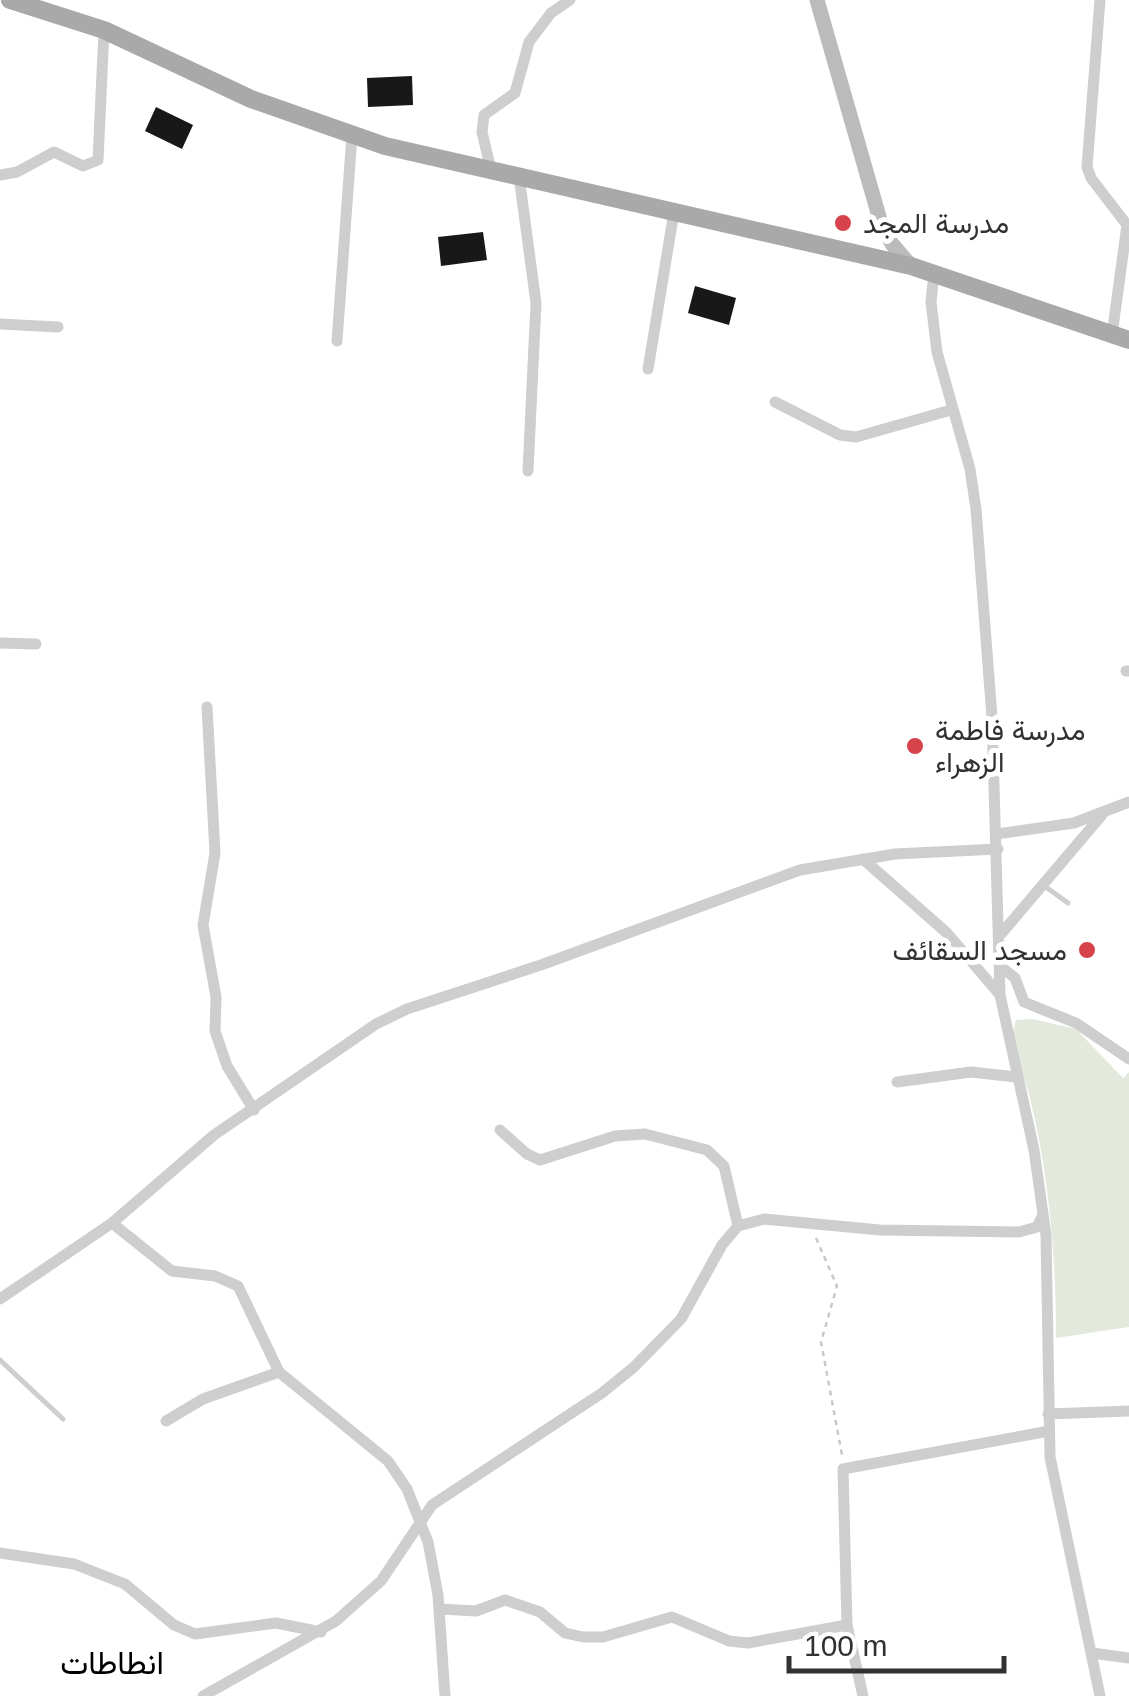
<svg xmlns="http://www.w3.org/2000/svg" width="1129" height="1696" font-family="Arial,Vazirmatn,sans-serif">
  <style>
    .green { fill: #e4e9dd }
    .building { fill: #181818 }
    .lines { fill: none; stroke-linecap: round; stroke-linejoin: round }
    .path { stroke: #c8c8c8; stroke-width: 2.5; stroke-dasharray: 5 5; stroke-linecap: butt }
    .lane { stroke: #cecece; stroke-width: 5 }
    .street { stroke: #cecece; stroke-width: 11 }
    .secondary { stroke: #bbb; stroke-width: 15 }
    .primary { stroke: #a9a9a9; stroke-width: 18 }
    .poi-dot { fill: #d8424a; stroke: #fff; stroke-width: 4 }
    .labels { text-anchor: middle; stroke-width: 10; stroke-linejoin: round; paint-order: stroke }
    .poi-label { font-size: 28px; fill: #313131; stroke: #fff; text-anchor: start }
    .quarter-label { font-size: 32px; fill: #000; stroke: #fff }
  </style>
  <rect width="100%" height="100%" fill="#fff"/>
  <path class="green" d="M1033,1019L1076,1029L1123,1078L1129,1072V1327L1056,1338C1056,1256 1049,1174 1029,1094C1023,1071 1008,1043 1016,1020Z"/>
  <g class="building">
    <polygon points="412,76 413,105 368,107 367,78"/>
    <polygon points="156,107 193,125 182,149 145,131"/>
    <polygon points="483,232 487,260 441,266 438,237"/>
    <polygon points="695,286 736,298 729,325 688,313"/>
  </g>
  <g class="lines">
    <polyline class="path" points="816,1238 837,1286 821,1342 842,1455"/>
    <g class="lane">
      <polyline points="1043,885 1068,903"/>
      <polyline points="0,1360 63,1419"/>
    </g>
    <g class="street">
      <polyline points="1100,0 1087,167 1091,178 1127,225 1112,335"/>
      <polyline points="491,170 482,132 484,115 515,93 529,42 551,13 570,0"/>
      <polyline points="0,175 17,172 54,152 83,166 98,160 104,30"/>
      <polyline points="519,176 536,303 528,471"/>
      <polyline points="934,273 931,302 937,352 970,469 976,509 992,717 1000,995 1034,1150 1046,1235 1050,1457 1100,1696"/>
      <polyline points="0,324 58,327"/>
      <polyline points="337,341 352,135"/>
      <polyline points="648,369 674,212"/>
      <polyline points="775,402 840,435 856,437 951,410"/>
      <polyline points="0,643 36,644"/>
      <polyline points="1126,671 1129,671"/>
      <polyline points="207,707 215,853 203,925 216,997 215,1031 227,1066 254,1110"/>
      <polyline points="997,834 1074,823 1129,802"/>
      <polyline points="863,859 947,933 1000,995"/>
      <polyline points="1001,934 1102,815"/>
      <polyline points="1000,966 1015,978 1024,1002 1076,1023 1129,1059"/>
      <polyline points="897,1082 971,1072 1016,1077"/>
      <polyline points="500,1130 527,1154 540,1160 615,1136 645,1134 707,1150 724,1166 738,1226"/>
      <polyline points="112,1223 172,1271 215,1276 238,1286 279,1372 388,1461 407,1489 428,1542 438,1595 445,1696"/>
      <polyline points="0,1299 112,1223 214,1135 376,1024 407,1009 541,965 800,870 895,854 998,849"/>
      <polyline points="1048,1414 1129,1411"/>
      <polyline points="166,1421 203,1399 279,1372"/>
      <polyline points="0,1553 74,1564 125,1584 174,1625 195,1634 276,1623 321,1632"/>
      <polyline points="440,1609 476,1611 505,1600 540,1612 565,1633 583,1637 603,1637 672,1617 729,1641 748,1643 847,1625"/>
      <polyline points="1092,1653 1129,1658"/>
      <polyline points="203,1696 336,1621 381,1581 432,1505 602,1393 634,1367 681,1319 722,1245 738,1226 764,1219 880,1230 1019,1232 1037,1227 1042,1217"/>
      <polyline points="863,1696 847,1625 843,1469 1049,1431"/>
    </g>
    <polyline class="secondary" points="817,0 880,220 892,244 911,266"/>
    <polyline class="primary" points="10,0 104,30 251,99 385,146 911,266 1129,340"/>
  </g>
  <g class="poi-dot">
    <circle cx="843" cy="223" r="10"/>
    <circle cx="915" cy="746" r="10"/>
    <circle cx="1087" cy="950" r="10"/>
  </g>
  <g class="labels">
    <g class="poi-label">
      <text x="863" y="233">مدرسة المجد</text>
      <text x="935" y="740">مدرسة فاطمة<tspan x="935" dy="32">الزهراء</tspan></text>
      <text x="1067" y="960" text-anchor="end">مسجد السقائف</text>
    </g>
    <g class="quarter-label">
      <text x="112" y="1674">انطاطات</text>
    </g>
  </g>
  <path d="M789 1656v15h215v-15" fill="none" stroke="#313131" stroke-width="5"/>
  <text x="804" y="1656" font-size="30" fill="#313131" stroke="#ffffff" stroke-width="8" paint-order="stroke">100 m</text>
</svg>
